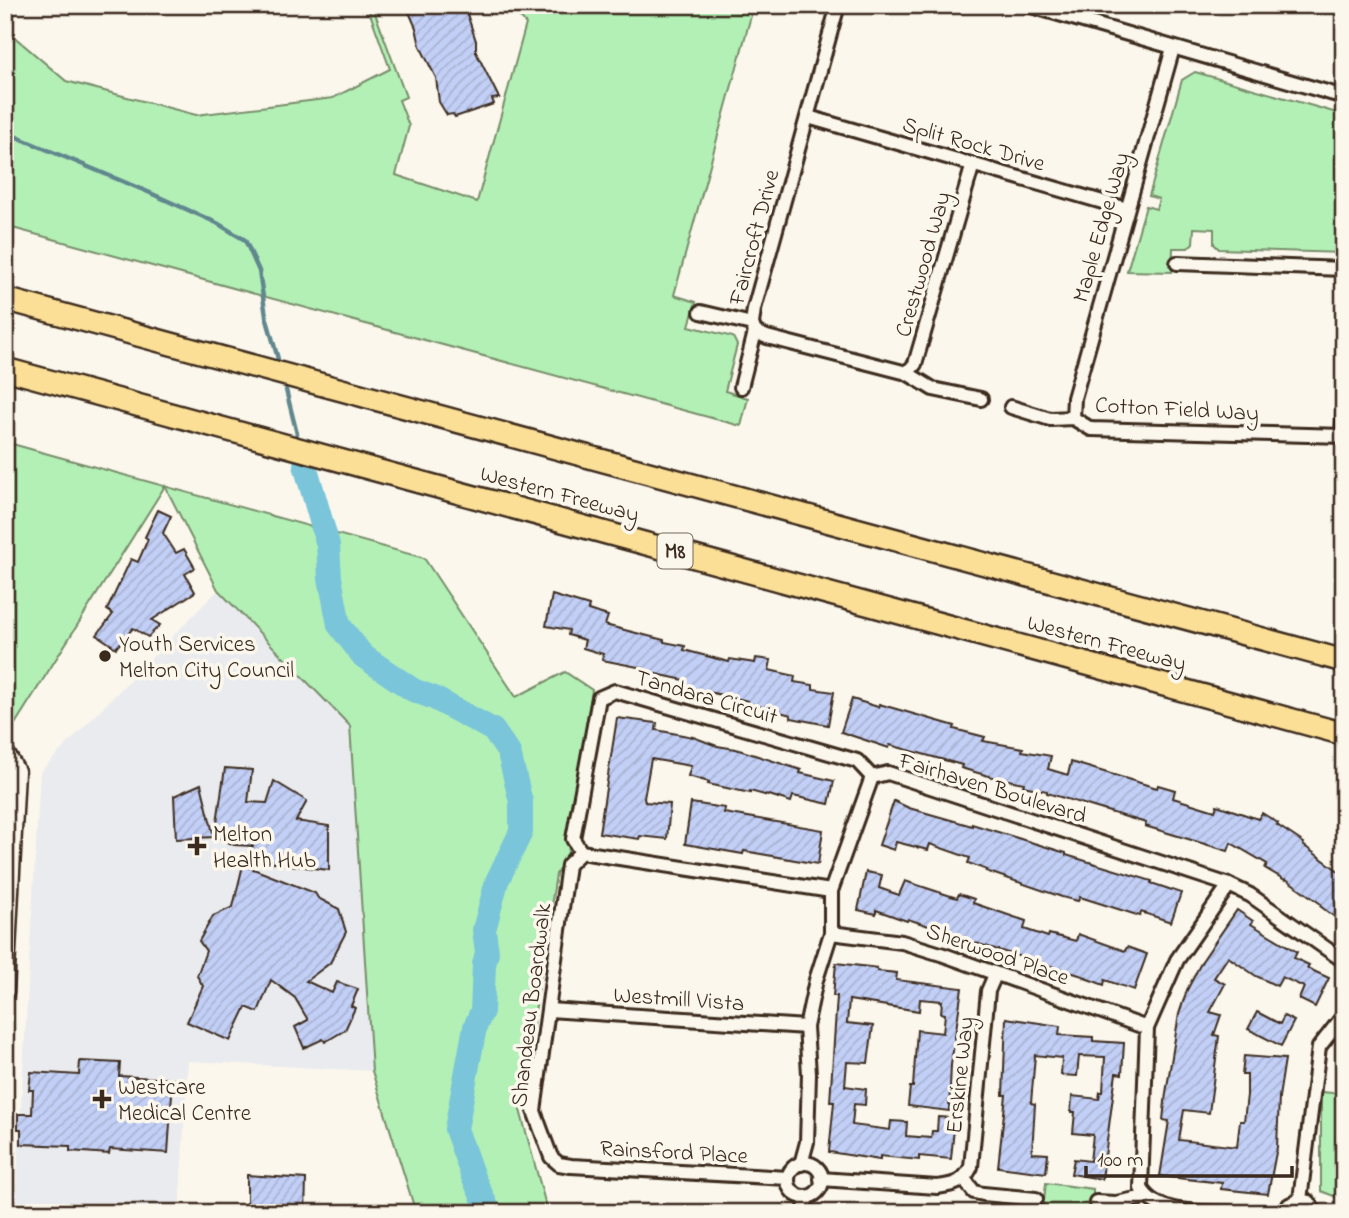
<svg xmlns="http://www.w3.org/2000/svg" width="1349" height="1218" font-family="'Indie Flower',sans-serif">
  <style>
    .built { fill: #eaebef }
    .green { fill: #b3f0b6; stroke: #778d6a; stroke-width: 2 }
    .lines { fill: none; stroke-linecap: round; stroke-linejoin: round }
    .stream { stroke: #61878e; stroke-width: 4.5 }
    .river { stroke: #7ac5d9; stroke-width: 24 }
    .building { fill: url(#building-hatch); stroke: #3b2a1e; stroke-width: 2 }
    .street-casing { stroke: #3b2a1e; stroke-width: 18 }
    .secondary-casing { stroke: #3b2a1e; stroke-width: 21 }
    .highway-casing { stroke: #3b2a1e; stroke-width: 26 }
    .street { stroke: #fbf7ec; stroke-width: 12 }
    .secondary { stroke: #fbf7ec; stroke-width: 16 }
    .highway { stroke: #fbdf96; stroke-width: 21 }
    .poi-dot { fill: #3b2a1e; stroke: #fbf7ec; stroke-width: 2.5 }
    .labels { text-anchor: middle; stroke-width: 7; stroke-linejoin: round; paint-order: stroke }
    .shield { fill: #fbf7ec; stroke: #75685c; stroke-width: 2 }
    .shield-label { font-size: 21px; font-weight: bold; fill: #3b2a1e }
    .street-label { font-size: 23px; fill: #3b2a1e; stroke: #fbf7ec }
    .poi-label { font-size: 23px; fill: #3b2a1e; stroke: #fbf7ec; text-anchor: start }
  </style>
  <defs>
    <pattern id="building-hatch" width="6" height="6" patternUnits="userSpaceOnUse" patternTransform="scale(1.75)"><rect width="6" height="6" fill="#c2cff6"/><path d="M-1 1l2-2M0 6l6-6M5 7l2-2" fill="none" stroke="#a8b2d2"/></pattern>
  </defs>
  <rect width="100%" height="100%" fill="#fbf7ec"/>
  <filter id="ink" filterUnits="userSpaceOnUse"><feTurbulence type="fractalNoise" baseFrequency=".0143" numOctaves="2"/><feDisplacementMap in="SourceGraphic" scale="14" xChannelSelector="R" yChannelSelector="G"/><feConvolveMatrix kernelMatrix="1 2 1 2 8 2 1 2 1" color-interpolation-filters="sRGB"/></filter>
  <g filter="url(#ink)">
    <polygon class="built" points="218,590 350,726 372,1071 188,1061 179,1213 15,1213 40,772"/>
    <g class="green">
      <polygon points="367,5 372,5 406,97 399,100 409,126 396,175 477,202 526,24 509,5 754,5 674,295 696,302 689,326 733,337 737,345 725,391 748,398 741,426 5,226 5,29 66,81 196,115 333,98 390,69"/>
      <polygon points="1195,72 1344,115 1344,253 1219,249 1214,244 1214,229 1194,228 1193,243 1188,248 1173,248 1172,272 1127,271 1146,206 1156,209 1159,199 1149,196 1182,80"/>
      <path d="M5,442L424,558L516,697L565,672L592,690L569,831C572,849 566,859 556,874L520,1110L548,1213H416L372,1071L350,726L218,590L165,486L15,724L5,712Z"/>
      <polygon points="1321,1092 1344,1094 1344,1200 1321,1191"/>
      <polygon points="1046,1183 1093,1189 1093,1213 1043,1208"/>
    </g>
    <g class="lines">
      <g class="stream">
        <polyline points="5,132 148,192 217,223 245,240 259,271 266,316 278,359"/>
        <polyline points="286,390 297,434"/>
      </g>
      <polyline class="river" points="305,465 328,545 330,578 339,625 363,656 413,690 434,698 493,730 509,753 521,802 521,832 497,881 484,930 487,952 484,965 482,1011 475,1027 456,1129 473,1177 490,1213"/>
    </g>
    <g class="building">
      <polygon points="406,5 464,5 476,41 476,52 499,98 492,99 494,104 455,117 453,114 447,115 439,102 436,78 420,46 416,28"/>
      <polygon points="158,510 171,516 163,533 176,553 184,549 195,568 185,574 195,592 152,620 160,625 148,637 133,628 116,648 97,635 113,614 107,610 131,559 138,562 148,539 145,537"/>
      <polygon points="552,595 589,606 588,610 608,616 605,625 664,640 664,642 685,646 684,650 729,662 730,659 755,663 756,658 771,660 769,670 795,676 794,682 813,685 813,689 834,692 828,725 791,718 791,715 747,703 748,701 682,686 684,680 642,671 643,668 602,660 603,654 583,648 585,640 568,635 569,630 546,626"/>
      <polygon points="852,699 878,707 879,704 955,726 954,729 985,737 983,741 1023,748 1022,751 1051,756 1048,769 1068,775 1071,762 1157,788 1158,785 1175,790 1173,798 1215,811 1217,805 1258,819 1262,813 1278,823 1277,825 1304,843 1303,845 1344,875 1344,924 1320,906 1321,904 1286,879 1285,880 1265,868 1267,864 1231,843 1228,851 1145,826 1146,823 1047,793 1047,791 1023,786 1024,783 992,777 961,768 962,765 890,745 889,748 841,732"/>
      <polygon points="617,718 657,723 656,730 693,737 717,746 736,749 801,770 800,773 834,781 829,804 793,796 791,802 769,795 768,796 750,791 750,793 708,784 709,782 688,776 691,766 651,759 644,798 645,802 670,804 667,839 640,836 639,839 599,833"/>
      <polygon points="225,768 252,770 248,802 267,803 274,781 307,801 296,821 329,826 329,870 244,859 253,846 234,845 215,836"/>
      <polygon points="201,784 214,837 176,839 174,796"/>
      <polygon points="894,801 909,808 972,826 972,824 1066,853 1066,855 1152,881 1151,883 1181,893 1171,922 1141,912 1140,916 1080,897 1078,901 1062,897 986,871 987,870 968,863 970,858 930,844 928,850 896,842 894,850 879,845"/>
      <polygon points="691,803 725,808 724,813 823,830 818,864 744,851 743,854 685,844"/>
      <polygon points="243,865 315,893 318,898 339,909 346,932 330,963 306,981 332,993 337,982 358,989 351,1006 355,1008 345,1030 325,1042 323,1039 304,1048 295,1027 308,1020 295,998 271,980 258,1012 246,1007 230,1041 187,1022 203,986 197,976 206,951 199,941 213,916 233,907"/>
      <polygon points="866,872 882,875 879,888 899,895 905,881 957,898 959,894 974,899 973,903 1026,921 1024,929 1048,937 1049,934 1076,941 1078,934 1125,951 1127,947 1147,954 1134,990 1105,980 1104,985 1085,978 1086,977 946,934 947,932 908,919 907,921 876,910 876,914 858,910"/>
      <polygon points="1237,910 1253,921 1251,924 1297,952 1294,958 1309,965 1307,968 1329,978 1315,1007 1299,999 1304,987 1282,977 1277,986 1256,976 1228,957 1214,978 1225,984 1210,1012 1221,1015 1214,1035 1219,1036 1209,1113 1184,1110 1179,1140 1237,1147 1240,1121 1244,1121 1247,1095 1247,1075 1242,1075 1244,1056 1285,1059 1279,1097 1277,1147 1268,1194 1221,1189 1222,1183 1160,1176 1169,1121 1163,1120 1166,1093 1179,1014 1187,990 1202,961"/>
      <polygon points="836,963 877,968 877,971 897,973 896,980 962,988 951,1065 949,1111 908,1106 910,1087 913,1087 917,1030 943,1033 945,1014 941,1013 942,1001 920,999 919,1011 849,1000 847,1023 873,1026 868,1063 847,1062 845,1086 866,1089 865,1105 854,1104 852,1125 890,1130 891,1121 907,1122 906,1136 931,1138 932,1131 937,1131 938,1117 955,1118 951,1159 919,1156 919,1160 880,1156 880,1160 829,1152 834,1102 830,1102 837,996 833,996"/>
      <polygon points="1257,1012 1280,1024 1284,1016 1294,1021 1281,1046 1248,1029"/>
      <polygon points="1006,1018 1060,1026 1059,1035 1093,1037 1093,1041 1124,1043 1122,1074 1116,1073 1102,1179 1071,1174 1074,1159 1090,1161 1093,1135 1073,1133 1075,1112 1071,1112 1072,1096 1099,1099 1100,1092 1103,1092 1105,1057 1079,1056 1077,1076 1061,1075 1062,1058 1035,1055 1031,1103 1035,1104 1032,1153 1048,1154 1046,1173 998,1167 1006,1095 1003,1095"/>
      <polygon points="80,1061 120,1063 119,1076 173,1079 168,1153 110,1149 109,1154 70,1151 70,1146 21,1144 21,1129 18,1129 18,1114 32,1114 33,1090 29,1090 31,1072 79,1075"/>
      <polygon points="247,1175 306,1179 305,1213 247,1213"/>
    </g>
    <g class="lines">
      <g class="street-casing">
        <g id="street">
          <polyline points="838,5 754,309 752,324 755,332 767,337 907,373 933,389 981,399"/>
          <polyline points="1028,5 1344,97"/>
          <polyline points="808,117 1127,209"/>
          <polyline points="1177,263 1344,269"/>
          <polyline points="701,312 752,324"/>
          <polyline points="907,373 915,364 973,164"/>
          <polyline points="741,387 755,332"/>
          <polyline points="1011,407 1050,419 1073,418 1091,429 1344,436"/>
          <polyline points="1073,418 1074,398 1173,48"/>
          <polyline points="1342,436 1344,407"/>
          <polyline points="872,777 888,773 1229,885 1250,895 1344,961"/>
          <polyline points="581,852 568,865 534,1111 551,1157 559,1164 571,1166 788,1178"/>
          <path d="M1229,885L1177,960L1147,1028L1141,1188C1156,1217 1206,1211 1235,1213"/>
          <polyline points="831,891 581,852 573,839 599,698 615,691 857,761 872,777"/>
          <polyline points="831,933 902,942 944,955 1147,1028"/>
          <polyline points="549,1010 806,1027"/>
          <circle cx="805" cy="1180" r="17"/>
          <polyline points="801,1164 807,1142 809,1074 806,1027 816,980 831,933 831,891 872,777"/>
          <path d="M821,1179L937,1187C954,1185 963,1183 971,1167L988,991L995,975"/>
          <polyline points="964,1179 974,1192 983,1194 1036,1199"/>
          <polyline points="1300,1200 1319,1047 1344,1015"/>
          <polyline points="1096,1202 1116,1203 1146,1197"/>
          <polyline points="805,1213 806,1197"/>
          <polyline points="1286,1213 1289,1205 1300,1200 1309,1202 1316,1213"/>
        </g>
      </g>
      <g class="secondary-casing">
        <polyline id="secondary" points="5,752 16,771 5,992"/>
      </g>
      <g class="highway-casing">
        <g id="highway">
          <polyline points="5,299 1344,661"/>
          <polyline points="5,369 1344,734"/>
        </g>
      </g>
      <use href="#street" class="street"/>
      <use href="#secondary" class="secondary"/>
      <use href="#highway" class="highway"/>
    </g>
  </g>
  <g class="poi-dot">
    <circle cx="105" cy="656" r="7"/>
    <path d="M193.5 835.5h7v7h7v7h-7v7h-7v-7h-7v-7h7z"/>
    <path d="M98.5 1088.5h7v7h7v7h-7v7h-7v-7h-7v-7h7z"/>
  </g>
  <g class="labels">
    <rect class="shield" x="657.5" y="533.5" width="35" height="35" rx="5"/>
    <g class="shield-label">
      <text x="675" y="558">M8</text>
    </g>
    <g class="street-label">
      <text transform="translate(974 143) rotate(16)" y="8">Split Rock Drive</text>
      <text transform="translate(1100 227) rotate(-74)" y="8">Maple Edge Way</text>
      <text transform="translate(753 237) rotate(-75)" y="8">Faircroft Drive</text>
      <text transform="translate(922 264) rotate(-74)" y="8">Crestwood Way</text>
      <text transform="translate(1177 408) rotate(3)" y="8">Cotton Field Way</text>
      <text transform="translate(560 493) rotate(15)" y="8">Western Freeway</text>
      <text transform="translate(1107 642) rotate(15)" y="8">Western Freeway</text>
      <text transform="translate(707 696) rotate(16)" y="8">Tandara Circuit</text>
      <text transform="translate(993 787) rotate(17)" y="8">Fairhaven Boulevard</text>
      <text transform="translate(998 953) rotate(19)" y="8">Sherwood Place</text>
      <text transform="translate(679 998) rotate(4)" y="8">Westmill Vista</text>
      <text transform="translate(530 1005) rotate(-83)" y="8">Shandeau Boardwalk</text>
      <text transform="translate(959 1075) rotate(-84)" y="8">Erskine Way</text>
      <text transform="translate(674 1151) rotate(3)" y="8">Rainsford Place</text>
    </g>
    <g class="poi-label">
      <text x="119" y="651">Youth Services<tspan x="119" dy="26">Melton City Council</tspan></text>
      <text x="213" y="841">Melton<tspan x="213" dy="26">Health Hub</tspan></text>
      <text x="118" y="1094">Westcare<tspan x="118" dy="26">Medical Centre</tspan></text>
    </g>
  </g>
  <rect width="1349" height="1218" fill="none" stroke="#fbf7ec" stroke-width="28"/>
  <rect x="14" y="14" width="1321" height="1190" fill="none" stroke="#3b2a1e" stroke-width="2.5" filter="url(#ink)"/>
  <path d="M1086 1166v10h206v-10" fill="none" stroke="#3b2a1e" stroke-width="3.5"/>
  <text x="1097" y="1166" font-size="21" fill="#3b2a1e" stroke="#fbf7ec" stroke-width="5" paint-order="stroke">100 m</text>
</svg>
